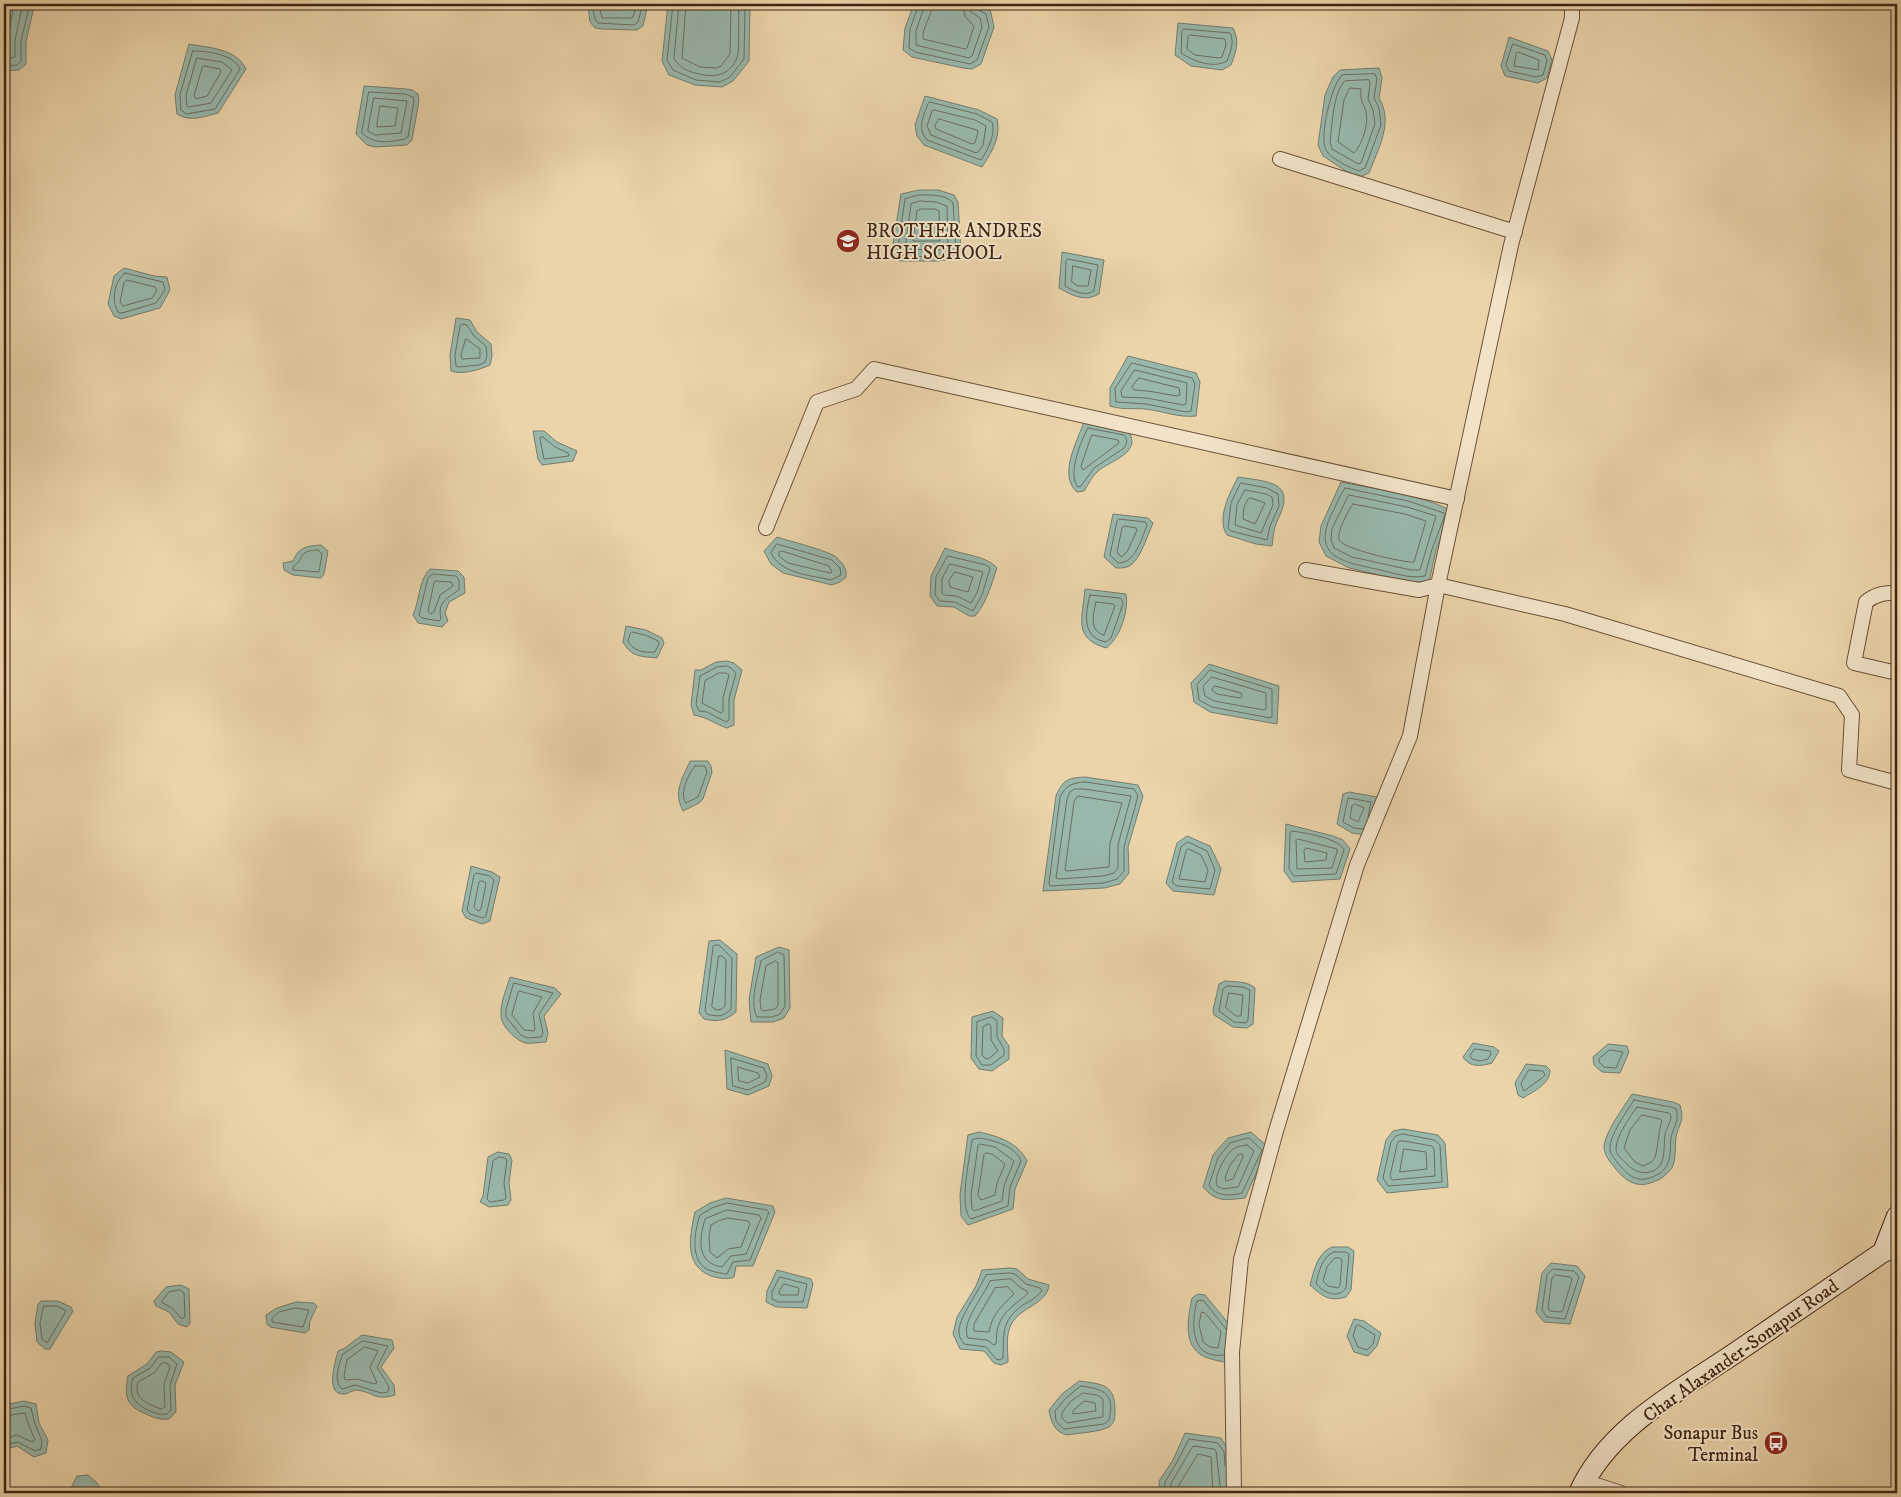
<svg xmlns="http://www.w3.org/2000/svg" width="1901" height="1497" font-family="'IM FELL DW Pica',serif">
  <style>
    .water { fill: #98b8ac; stroke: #747d6e }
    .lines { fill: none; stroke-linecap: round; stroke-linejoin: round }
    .shore { stroke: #6c6e5f; stroke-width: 1 }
    .street-casing { stroke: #6a5038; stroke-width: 16 }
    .secondary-casing { stroke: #3f2412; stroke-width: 22 }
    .street { stroke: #f2e3c8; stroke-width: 14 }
    .secondary { stroke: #f2e3c8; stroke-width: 20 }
    .labels { text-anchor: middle; stroke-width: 4; stroke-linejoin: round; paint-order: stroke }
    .poi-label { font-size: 19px; fill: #3f2412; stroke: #f2e3c8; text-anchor: start }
    .street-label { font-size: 19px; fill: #3f2412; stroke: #f2e3c8 }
  </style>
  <rect width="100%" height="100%" fill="#ebd4aa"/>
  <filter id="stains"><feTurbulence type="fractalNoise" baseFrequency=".004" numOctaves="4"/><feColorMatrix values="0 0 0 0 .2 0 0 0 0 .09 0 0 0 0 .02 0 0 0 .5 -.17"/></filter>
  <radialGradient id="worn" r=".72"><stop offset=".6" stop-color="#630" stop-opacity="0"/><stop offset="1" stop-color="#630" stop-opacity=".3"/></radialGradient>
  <g class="water">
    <polygon points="4,4 31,4 33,11 26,42 26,64 19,70 4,71"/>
    <polygon points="588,4 648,4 643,26 637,30 602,29 595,28 590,22"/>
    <polygon points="668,4 750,4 749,61 733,81 722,87 695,85 669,75 662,61"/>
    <polygon points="914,4 975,4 990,9 994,27 981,64 972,69 963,68 912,57 903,50 905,28"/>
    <path d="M1178,23L1233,28C1240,42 1236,51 1231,65L1222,70L1191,66L1175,55Z"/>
    <polygon points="1509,37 1548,51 1552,60 1547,78 1538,83 1505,76 1501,66"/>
    <path d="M189,44C209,48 236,48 246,69L218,113C203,117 190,122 177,114L175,95Z"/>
    <path d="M1379,68L1382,78L1379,98C1394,122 1378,149 1369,173L1359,177L1349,173L1323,156L1318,145L1325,95L1333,77L1340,70Z"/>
    <polygon points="364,86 406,89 412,90 418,94 419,101 412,140 407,145 375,147 367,145 356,134"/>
    <path d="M925,96L979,110L997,119C1001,137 992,152 982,167L924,145L917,136L915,125Z"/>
    <polygon points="919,190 938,190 954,195 958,202 961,253 954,259 937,261 899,261 891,257 901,194"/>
    <path d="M1062,252L1104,260L1099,294C1085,302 1073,296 1059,288Z"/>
    <polygon points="124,268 154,276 167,277 170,290 160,308 121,319 114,316 108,304 114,276"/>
    <path d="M456,318L470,320L477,332L491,344L492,356L490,365C479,370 462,375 451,371L450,355Z"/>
    <path d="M1128,356L1196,373L1200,382L1196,416C1179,418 1163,411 1145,409C1133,408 1122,410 1110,406V388Z"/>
    <path d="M1084,422L1128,430C1143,453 1111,460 1098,471C1092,476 1088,485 1084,491L1077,492C1058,475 1077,442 1084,422Z"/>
    <polygon points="533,431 544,431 557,442 577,451 573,461 542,465 538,459"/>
    <path d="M1238,477C1250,479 1267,480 1277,486C1292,496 1279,515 1275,527C1273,533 1273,540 1272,546L1256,544L1227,535C1216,518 1230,493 1238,477Z"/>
    <path d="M1341,482C1364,487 1437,498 1451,512L1436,550L1429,582H1410L1349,568L1326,556L1319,542L1321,526Z"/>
    <path d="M1113,514L1148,518L1153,523C1148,534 1141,557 1132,564C1128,568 1122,568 1116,568L1104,557Z"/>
    <path d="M777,537C789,541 829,551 836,557C843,563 847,569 846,577L840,582L832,585L783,573L771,564L764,551Z"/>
    <path d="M321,545L328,551L324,574L321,578L293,575L284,570L283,563L293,561C299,547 306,546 321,545Z"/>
    <path d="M945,548C959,554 988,556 997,568C991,585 987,602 975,616H969L954,607L937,606L930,596L931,576Z"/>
    <path d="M430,569L458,571L464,577L465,593L449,602L445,613L448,621L442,627L418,623L413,615C420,600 418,581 430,569Z"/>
    <path d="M1085,589L1126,594C1129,611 1120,638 1106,648C1072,638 1083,617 1085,589Z"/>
    <path d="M626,626L646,630L662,638L664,643L657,658C641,656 632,658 623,642Z"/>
    <path d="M727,661L734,663L742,670L734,700V725L727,728C715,724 707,717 694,715L691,705L695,670H701L716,662Z"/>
    <polygon points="1209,664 1279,686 1277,724 1210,712 1194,702 1191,683"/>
    <path d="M690,761H708L711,766L712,772L703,799L699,803L683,811C673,791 682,780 690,761Z"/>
    <path d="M1085,777L1138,785L1143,796L1128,847L1129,873L1120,884L1104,888L1043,891L1056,796C1063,780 1067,778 1085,777Z"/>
    <polygon points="1349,792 1377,797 1377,804 1365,835 1352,833 1337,824 1343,794"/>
    <polygon points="1286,824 1333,836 1343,840 1350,849 1340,879 1292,882 1284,871"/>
    <polygon points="1187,836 1210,846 1221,869 1214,895 1173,891 1166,883 1177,843"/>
    <polygon points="471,866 492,872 500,877 490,921 482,924 466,918 462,911"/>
    <path d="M720,940L737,954L736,1012C725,1021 718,1022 704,1019L699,1013L709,941Z"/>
    <polygon points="779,947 789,950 790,1008 784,1018 773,1022 751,1022 749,1000 756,957"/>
    <path d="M510,977L555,988L561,994L544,1016L548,1033L546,1042C540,1042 532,1044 526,1043C516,1041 501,1026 501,1015C500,1003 507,988 510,977Z"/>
    <path d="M1225,981C1236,982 1247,981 1255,988L1253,1024L1247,1028L1233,1027L1214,1015L1213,1010L1219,984Z"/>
    <polygon points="993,1011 1003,1018 1002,1036 1009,1046 1009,1059 992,1071 979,1069 971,1058 972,1017"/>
    <path d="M1473,1043L1494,1047L1499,1051L1492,1063C1481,1066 1470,1068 1463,1057Z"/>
    <polygon points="1608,1044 1627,1046 1629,1052 1620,1073 1602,1072 1594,1065 1593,1057"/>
    <polygon points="725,1050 768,1064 772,1076 769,1086 748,1095 727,1089"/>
    <path d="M1526,1064L1546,1066L1550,1070C1550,1084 1534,1091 1523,1098L1518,1095L1515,1083Z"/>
    <path d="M1632,1094L1673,1102L1680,1105C1685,1121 1679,1123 1676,1137C1675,1146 1676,1160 1672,1168C1669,1172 1663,1178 1658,1180C1639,1189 1628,1184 1615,1168C1610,1162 1605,1156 1604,1148C1604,1133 1624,1107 1632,1094Z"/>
    <polygon points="1403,1129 1438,1135 1445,1143 1448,1187 1387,1193 1377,1180 1386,1140 1393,1131"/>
    <path d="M979,1132C997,1136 1018,1142 1027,1161L1015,1189L1013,1209L968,1225L961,1216L960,1194L968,1135Z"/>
    <path d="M1251,1132L1268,1147L1245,1198C1226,1200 1217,1203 1203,1187L1213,1155L1228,1138Z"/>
    <polygon points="498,1152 509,1154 512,1160 509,1183 511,1200 508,1205 489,1207 480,1202 483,1196 488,1157"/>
    <path d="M726,1198L773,1206L775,1212L753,1266H736L734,1277C727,1280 718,1278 711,1276C683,1265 690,1235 695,1212L710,1203Z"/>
    <path d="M1332,1247H1348L1354,1251L1351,1290L1346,1297C1329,1302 1322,1296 1310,1285C1314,1271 1317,1253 1332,1247Z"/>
    <polygon points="1551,1263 1577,1266 1585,1276 1570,1324 1544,1322 1536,1312 1542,1273"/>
    <path d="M1010,1268L1017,1269L1028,1279L1049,1285C1047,1304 1021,1307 1012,1323C1005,1334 1008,1350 1008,1362L1001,1365L994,1363L984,1351L960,1349L953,1334L957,1317L976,1286L982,1270Z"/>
    <polygon points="777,1270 811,1279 813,1284 807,1308 776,1307 766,1302 767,1291"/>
    <polygon points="181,1285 189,1289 190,1323 187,1327 178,1324 169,1312 156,1306 154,1301 166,1287"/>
    <path d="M1198,1294L1205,1295L1233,1329L1228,1363C1221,1361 1212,1360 1205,1357C1182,1347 1188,1318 1192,1298Z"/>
    <polygon points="41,1301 58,1301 71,1307 73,1311 50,1349 45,1349 37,1342 35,1323 38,1304"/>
    <polygon points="296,1302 314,1303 317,1306 310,1321 309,1330 305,1333 270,1327 267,1324 266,1315 277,1308"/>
    <polygon points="1354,1319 1364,1321 1381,1333 1377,1346 1368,1356 1354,1352 1347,1336"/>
    <path d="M362,1335L392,1340L394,1348L381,1367L394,1385L395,1395C373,1401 376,1393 357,1390C352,1390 347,1395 342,1394C325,1393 336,1359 338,1351L345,1348Z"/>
    <path d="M161,1351L171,1352L184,1362L175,1385L176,1412L169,1419C160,1420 155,1418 146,1414C126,1406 124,1396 128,1376L147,1364L156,1352Z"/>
    <path d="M1079,1381C1102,1384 1115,1384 1115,1410C1115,1417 1115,1423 1109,1427C1100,1432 1078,1433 1067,1435C1054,1432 1051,1421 1049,1410L1062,1394Z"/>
    <polygon points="24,1401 36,1404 39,1423 48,1440 46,1453 34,1457 17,1446 4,1450 4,1405"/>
    <polygon points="1185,1433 1221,1438 1229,1451 1231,1493 1160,1493 1159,1481 1173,1460"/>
    <polygon points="88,1475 97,1483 103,1493 67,1493 69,1492 77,1476"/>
  </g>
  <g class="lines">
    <g class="shore">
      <polyline points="592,4 595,19 598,23 634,25 638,22 643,4"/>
      <polyline points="599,4 602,18 631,18 633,17 637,4"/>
      <polyline points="673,4 667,60 673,70 696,80 720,82 730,77 744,59 745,4"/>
      <path d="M679,4L674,58C678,67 689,72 699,74C715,78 730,75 737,58C740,51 738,14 739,4"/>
      <polyline points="686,4 682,58 700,67 717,68 721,66 730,54 731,4"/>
      <polyline points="919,4 910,29 909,48 915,52 970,64 977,60 989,27 986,14 977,9 976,4"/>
      <polyline points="925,4 916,31 916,45 969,58 972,56 982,27 980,18 971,12 969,4"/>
      <path d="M933,4C932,16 922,27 923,39L965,49L967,48L974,26L965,16L962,4"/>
      <path d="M1184,29L1230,33C1235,43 1230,52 1227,61C1213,69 1193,61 1181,53L1182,31Z"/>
      <polygon points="1190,35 1225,39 1226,45 1222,57 1219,58 1195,55 1187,49 1188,37"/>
      <polygon points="1513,44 1545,55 1547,61 1543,75 1536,77 1509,71 1506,65"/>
      <path d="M193,51C206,51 234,54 240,69L215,109L186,114L181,110L180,95Z"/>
      <path d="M4,52L7,50C7,34 13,20 13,4"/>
      <polygon points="1518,52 1539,60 1538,70 1514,66 1516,54"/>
      <polygon points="197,58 222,62 232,70 211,103 189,107 187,106 186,96"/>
      <polyline points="4,60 15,57 15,40 21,12 20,4"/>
      <polyline points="4,66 17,65 21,61 21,41 28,12 26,4"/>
      <polygon points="204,66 220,69 221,72 207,96 196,99 194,96 202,68"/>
      <path d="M1375,74L1377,79L1374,98L1379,108L1381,125L1365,168L1359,171C1350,168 1330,158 1326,150C1319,138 1331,85 1342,75Z"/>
      <path d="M1369,80L1370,83L1368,99L1373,110L1375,124L1361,163L1358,164L1332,149L1330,142C1332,127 1333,91 1345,81Z"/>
      <path d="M1350,88L1361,89C1360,101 1363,102 1366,112C1369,124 1362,145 1354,153L1338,142L1344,100Z"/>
      <path d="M369,92L405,94L413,97L414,101L408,137L405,139C389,142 374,145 362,133Z"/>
      <polygon points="374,98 407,101 401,133 375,135 368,131"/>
      <path d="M930,102L977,114L992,122C996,135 988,149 981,160L927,140C917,128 923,117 928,104Z"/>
      <polygon points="380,106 398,108 395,126 377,127"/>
      <polygon points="934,110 975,120 986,126 983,145 978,152 976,153 931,135 927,126 932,111"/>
      <polygon points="939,119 977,130 978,132 975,143 972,144 936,129 935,126"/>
      <path d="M919,195C930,195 946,194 953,203L956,249C948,260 914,256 901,256L897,254L905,199Z"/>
      <polygon points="920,201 936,202 947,206 948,248 936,250 905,249 911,204"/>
      <polygon points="921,209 935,209 939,211 940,241 913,241 917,211"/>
      <path d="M1068,259L1098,265L1094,291C1084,297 1074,291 1065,286L1066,261Z"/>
      <polygon points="1073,266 1091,270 1088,286 1078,286 1072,282"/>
      <path d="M125,273L163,282L165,290L156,303L122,313L118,312C111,300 114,282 125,273Z"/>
      <polygon points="127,280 155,287 157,290 152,298 123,306 120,302 124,283"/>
      <polygon points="462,324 467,325 474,336 486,346 487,356 485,362 479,365 458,367 456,366 455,355 460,326"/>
      <polygon points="466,339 480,349 480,358 462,359 461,355"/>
      <polygon points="1132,363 1192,378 1195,384 1191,411 1186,412 1146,404 1116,402 1115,389"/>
      <polygon points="1135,370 1187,383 1186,404 1183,405 1147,398 1122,397 1121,391"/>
      <polygon points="1139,378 1179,388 1180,395 1177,396 1148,391 1134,390 1132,387"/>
      <path d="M1088,428L1124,435C1128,439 1127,443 1124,448L1094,468L1081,486L1078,487C1067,475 1081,440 1088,428Z"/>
      <polygon points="1092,435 1118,440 1119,443 1083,470 1081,467"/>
      <polygon points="541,437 543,437 555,447 568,453 569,456 544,459 540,439"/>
      <polygon points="1241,483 1267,488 1278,494 1279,506 1270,526 1267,540 1231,531 1228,528 1231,503"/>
      <path d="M1345,488L1408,501L1444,513L1445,515L1432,549L1425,576C1410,579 1394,573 1380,570C1346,562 1311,559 1331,515C1336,507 1339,496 1345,488Z"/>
      <polygon points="1245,490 1266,494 1272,497 1273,505 1261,533 1235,525 1237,505"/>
      <polygon points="1349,495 1407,507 1436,516 1420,570 1411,570 1352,557 1334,548 1331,540 1332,529"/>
      <polygon points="1251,498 1265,503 1255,524 1243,519 1244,507 1248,499"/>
      <path d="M1353,504L1405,514L1426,521L1414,562C1404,563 1343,549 1339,540C1336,533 1349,509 1353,504Z"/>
      <path d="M1119,519L1145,522L1147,525C1142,538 1135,564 1118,563L1110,555L1117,521Z"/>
      <polygon points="1124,526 1136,528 1137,530 1127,552 1121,557 1117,552 1122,528"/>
      <path d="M777,544L832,560L840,568L841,575L831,580C810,575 781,574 771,553Z"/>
      <path d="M318,550L322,554L319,572L293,570V567C306,558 296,551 318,550Z"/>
      <polygon points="782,551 829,566 832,572 830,573 788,563 779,556 779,552"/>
      <polygon points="948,556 986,565 990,568 982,595 973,611 955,602 940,601 935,595 936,577"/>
      <polygon points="950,564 983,572 977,593 971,603 957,596 944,595 942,593 942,579"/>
      <polygon points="955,572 973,577 968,592 950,587 949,581"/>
      <path d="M433,574L456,576L459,580V590C447,598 437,603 441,619L439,621L422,618L419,615L428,578Z"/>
      <polygon points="436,581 451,582 453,586 440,595 434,612 431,614 428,611 434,583"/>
      <path d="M1090,595L1120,598L1122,600L1123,604L1111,638L1106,642C1082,638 1085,614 1090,595Z"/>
      <path d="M1096,602L1113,604L1115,606L1104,635C1089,631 1093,614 1096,602Z"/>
      <path d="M632,632L645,635L658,641L659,644L655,652C644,653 633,651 628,641L630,634Z"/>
      <polygon points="727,666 731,668 736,673 729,699 729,720 726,722 707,712 699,711 696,704 700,676 717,667"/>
      <polygon points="1210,670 1272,689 1272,717 1270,718 1212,707 1199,700 1197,685"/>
      <polygon points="719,673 726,673 729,675 723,698 723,711 721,713 702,703 705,681"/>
      <polygon points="1212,677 1266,693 1266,709 1264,710 1214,701 1205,696 1203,687"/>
      <polygon points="1215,686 1241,693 1242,697 1240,698 1217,694 1212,690"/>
      <path d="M695,766H705L707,772L698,797L686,803C679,794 688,774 695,766Z"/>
      <path d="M1085,782L1134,789L1138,796L1124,847V871L1117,879L1104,883L1050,886L1049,883L1060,797C1066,785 1072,783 1085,782Z"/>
      <polygon points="1075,789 1084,789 1131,796 1118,845 1118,868 1114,873 1103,876 1059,879 1056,878 1067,799 1070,792"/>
      <polygon points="1078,796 1122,803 1110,843 1109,867 1067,871 1065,870 1074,802"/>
      <polygon points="1355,804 1364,808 1358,822 1350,818 1352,806"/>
      <polyline points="1363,829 1354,828 1343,822 1348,798 1371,802 1368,817"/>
      <path d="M1292,831C1306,833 1338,838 1344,850L1336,874L1294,876L1289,869L1290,834Z"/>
      <polygon points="1298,839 1337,849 1337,852 1332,868 1297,869 1296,841"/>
      <polygon points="1188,842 1207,851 1215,870 1210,889 1177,886 1172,882 1181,847"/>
      <polygon points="1306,848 1327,853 1326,860 1305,862 1304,851"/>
      <polygon points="1189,849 1201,855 1208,870 1205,882 1179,879 1186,851"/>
      <polygon points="477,873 490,876 494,880 486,916 483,918 470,914 467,910 474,875"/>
      <polygon points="481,881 485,882 486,884 481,909 478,911 474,907 479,882"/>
      <path d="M715,945H719L732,958L731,1009C724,1017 717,1017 707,1014L705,1011L713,947Z"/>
      <path d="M778,952L784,955L785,1006L780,1014L772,1017H757C749,1002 758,977 761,961Z"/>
      <polygon points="719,956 722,956 726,960 725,1006 722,1009 716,1010 712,1007"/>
      <polygon points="776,961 778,963 778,1005 775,1009 763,1011 761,1009 760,1000 766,966"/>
      <polygon points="514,983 553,993 539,1014 543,1033 541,1037 528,1038 521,1035 506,1017 506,1010"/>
      <polygon points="1227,986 1243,987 1250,990 1248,1020 1246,1023 1234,1022 1219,1011 1223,989"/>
      <polygon points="519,991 542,997 533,1013 535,1029 534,1031 524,1030 512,1015"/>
      <polygon points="1229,993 1243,995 1241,1016 1236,1016 1226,1008"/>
      <polygon points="992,1017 997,1021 997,1037 1004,1049 1004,1055 991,1065 982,1065 976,1056 977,1022"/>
      <polygon points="989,1024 991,1026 991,1040 998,1051 988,1059 985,1058 982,1055 983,1027"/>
      <polygon points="1475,1049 1490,1051 1491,1054 1488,1059 1480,1061 1472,1059 1470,1056"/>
      <polygon points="1610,1050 1623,1052 1616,1068 1604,1067 1599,1062 1599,1059"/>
      <polygon points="731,1058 764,1068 767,1076 765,1082 748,1090 733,1086"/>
      <polygon points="738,1067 758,1073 760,1077 748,1083 739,1081"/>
      <polygon points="1529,1070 1543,1071 1545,1075 1542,1078 1524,1091 1521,1084"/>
      <path d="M1634,1100L1671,1107L1676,1109C1680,1120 1673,1127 1671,1138C1670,1146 1671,1158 1667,1165C1664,1171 1658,1175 1652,1177C1637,1184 1626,1174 1617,1162C1614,1158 1610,1154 1610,1149C1609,1136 1627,1111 1634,1100Z"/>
      <path d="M1637,1107L1669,1113L1671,1116C1671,1122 1667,1127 1665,1134C1664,1142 1665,1153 1662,1161C1656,1177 1636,1175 1627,1164C1623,1160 1616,1155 1616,1149C1616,1136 1630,1117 1637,1107Z"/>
      <path d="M1642,1115L1660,1119L1662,1121C1658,1131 1658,1153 1654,1159C1652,1163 1647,1164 1643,1166L1635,1162L1624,1148L1630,1130Z"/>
      <polygon points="1403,1134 1434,1140 1440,1145 1442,1182 1388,1186 1383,1178 1391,1142 1396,1136"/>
      <path d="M979,1138C993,1140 1016,1146 1021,1161L1010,1187L1008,1206L971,1219C958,1208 970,1157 972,1140Z"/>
      <path d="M1249,1138L1262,1150L1242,1193C1230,1196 1216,1197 1209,1185L1218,1158L1230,1143Z"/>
      <polygon points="1399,1141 1404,1141 1432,1146 1434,1149 1435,1176 1392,1180 1390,1176 1397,1145"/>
      <polygon points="980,1144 995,1147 1014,1161 1004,1186 1002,1201 974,1211 972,1209 971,1195 978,1146"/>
      <path d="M1247,1145L1254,1151L1238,1187L1223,1189L1217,1186C1213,1178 1226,1152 1235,1148C1238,1146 1243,1146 1247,1145Z"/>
      <polygon points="1404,1149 1426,1152 1427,1169 1400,1172"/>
      <polygon points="986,1153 992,1154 1005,1164 997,1183 995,1195 981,1200 978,1195 984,1155"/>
      <polygon points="1242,1154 1243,1157 1233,1179 1226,1181 1225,1178 1230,1165 1238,1155"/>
      <polygon points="499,1157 505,1158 507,1160 504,1183 506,1198 504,1200 490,1202 487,1199 493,1161"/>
      <path d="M727,1203L767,1210L769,1212L750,1260L733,1262L727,1274C720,1273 710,1272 704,1267C690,1256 695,1230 700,1215L712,1208Z"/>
      <path d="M727,1210L759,1215L761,1218L746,1254L731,1256L722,1267C696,1263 699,1239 705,1219Z"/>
      <polygon points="728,1218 748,1221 750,1224 741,1247 728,1249 717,1258 710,1252 709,1237 711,1225 718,1221"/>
      <path d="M1334,1252H1346L1349,1254L1346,1288C1338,1300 1322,1292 1316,1283C1319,1272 1322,1256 1334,1252Z"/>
      <polygon points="1335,1258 1340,1258 1342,1260 1340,1285 1338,1288 1328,1286 1323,1281 1327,1267"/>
      <polygon points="1553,1269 1574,1271 1579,1277 1565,1319 1547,1317 1542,1310 1547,1275"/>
      <path d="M1010,1273L1015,1274L1026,1284L1040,1288L1042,1290C1038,1297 1030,1301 1023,1305C1001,1321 1004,1332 1003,1358L1000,1360L996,1359L986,1347L964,1344C962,1341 959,1337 959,1333C957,1320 980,1289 986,1275Z"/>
      <polygon points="1556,1275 1570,1277 1572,1279 1563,1310 1561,1312 1550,1311 1548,1308 1552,1278"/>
      <polygon points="780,1277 807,1284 803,1302 778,1302 772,1299 772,1292"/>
      <path d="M1011,1279L1021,1288L1027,1291L1028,1293C1017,1304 1003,1310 998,1327C996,1332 997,1338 996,1344L994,1345L987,1340L968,1338C960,1323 984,1296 990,1281Z"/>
      <polygon points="784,1284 799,1288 798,1295 780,1295 779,1292"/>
      <path d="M1008,1287L1014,1294C1002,1306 992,1314 989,1332L974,1331V1324L995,1288Z"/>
      <polygon points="180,1290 184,1293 185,1317 182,1319 172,1308 161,1302 169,1292"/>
      <polygon points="44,1306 57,1306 66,1311 47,1343 42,1339 40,1323"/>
      <polygon points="296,1308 309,1310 303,1327 272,1322 272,1318 279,1312"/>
      <polygon points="1202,1312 1205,1313 1221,1332 1218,1348 1210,1347 1203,1342 1199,1324"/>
      <polygon points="1359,1325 1375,1335 1373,1344 1367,1350 1358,1347 1353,1336 1356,1326"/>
      <path d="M363,1341L388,1346L377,1367L389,1387L388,1392L381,1393L355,1385L342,1389C333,1380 339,1366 342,1355Z"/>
      <polygon points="365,1347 378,1351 370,1367 377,1383 374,1384 357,1379 345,1380 344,1376 347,1360"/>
      <path d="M1224,1355C1190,1360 1191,1323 1197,1301L1203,1300L1226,1329"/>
      <path d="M159,1357H169L177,1364L170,1385L171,1410L167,1414C159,1415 155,1413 148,1410C134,1404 128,1394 133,1378L150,1368Z"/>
      <path d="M162,1363H167L170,1367L164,1384L165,1407L161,1409C148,1404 133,1399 138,1382L154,1373Z"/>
      <path d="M1081,1386C1105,1389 1115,1394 1109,1420L1104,1424L1064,1429L1056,1421L1055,1411L1066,1398Z"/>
      <polygon points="1083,1393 1097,1395 1103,1399 1103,1417 1067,1423 1062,1418 1062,1413 1070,1402"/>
      <polygon points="1085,1401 1095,1403 1096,1411 1073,1414 1073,1411"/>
      <polyline points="4,1410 24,1406 31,1408 35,1424 42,1441 41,1449 35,1451 18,1442 4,1445"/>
      <polyline points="4,1416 25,1413 29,1426 35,1440 32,1442 17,1435 4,1439"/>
      <polyline points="1165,1493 1165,1482 1177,1462 1189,1439 1218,1443 1224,1452 1225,1465"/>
      <polyline points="1171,1493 1171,1483 1193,1446 1214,1449 1216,1451 1221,1493"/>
      <polyline points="1179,1493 1179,1485 1198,1454 1211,1457 1213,1493"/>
    </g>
    <g class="street-casing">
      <g id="street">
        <polyline points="1280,159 1515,232"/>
        <polyline points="766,528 817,402 856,389 874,369 1457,499"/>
        <polyline points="1306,570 1419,590 1438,585 1565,614 1839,696 1852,715 1849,770 1897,783"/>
        <path d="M1897,594C1887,591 1874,595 1866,602L1854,663L1897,673"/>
        <polyline points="1584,1481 1621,1493"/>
        <polyline points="1234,1493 1232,1352 1241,1259 1276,1131 1357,865 1410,736 1438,585 1511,245 1572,18 1572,4"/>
      </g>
    </g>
    <g class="secondary-casing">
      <g id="secondary">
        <polyline points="1883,1252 1897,1216"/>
        <path d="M1579,1493C1608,1427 1681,1390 1738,1351C1786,1318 1835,1285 1883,1252L1897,1246"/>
      </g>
    </g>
    <use href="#street" class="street"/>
    <use href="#secondary" class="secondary"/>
  </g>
  <defs>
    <g id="school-disc" transform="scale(1.25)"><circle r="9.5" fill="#8f2418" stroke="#f2e3c8"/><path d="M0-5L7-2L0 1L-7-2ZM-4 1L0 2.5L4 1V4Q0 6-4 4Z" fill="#fff"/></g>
    <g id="bus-disc" transform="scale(1.25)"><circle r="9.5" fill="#8f2418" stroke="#f2e3c8"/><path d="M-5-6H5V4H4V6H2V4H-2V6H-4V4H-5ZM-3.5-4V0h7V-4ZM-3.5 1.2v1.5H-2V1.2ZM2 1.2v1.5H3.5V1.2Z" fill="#fff"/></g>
  </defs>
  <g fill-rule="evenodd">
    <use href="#school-disc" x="848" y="241"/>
    <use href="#bus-disc" x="1776" y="1443"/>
  </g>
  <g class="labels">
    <g class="poi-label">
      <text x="866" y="237">BROTHER ANDRES<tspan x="866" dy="22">HIGH SCHOOL</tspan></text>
      <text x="1758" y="1439" text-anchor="end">Sonapur Bus<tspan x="1758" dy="22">Terminal</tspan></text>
    </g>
    <g class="street-label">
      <text transform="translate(1740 1350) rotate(-35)" y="7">Char Alaxander-Sonapur Road</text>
    </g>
  </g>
  <rect width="1901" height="1497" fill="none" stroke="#ebd4aa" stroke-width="20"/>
  <rect x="5" y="5" width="1891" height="1487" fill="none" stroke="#3f2412" stroke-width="2.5"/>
  <rect x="10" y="10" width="1881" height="1477" fill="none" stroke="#3f2412"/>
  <rect width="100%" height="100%" filter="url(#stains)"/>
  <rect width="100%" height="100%" fill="url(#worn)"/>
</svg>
